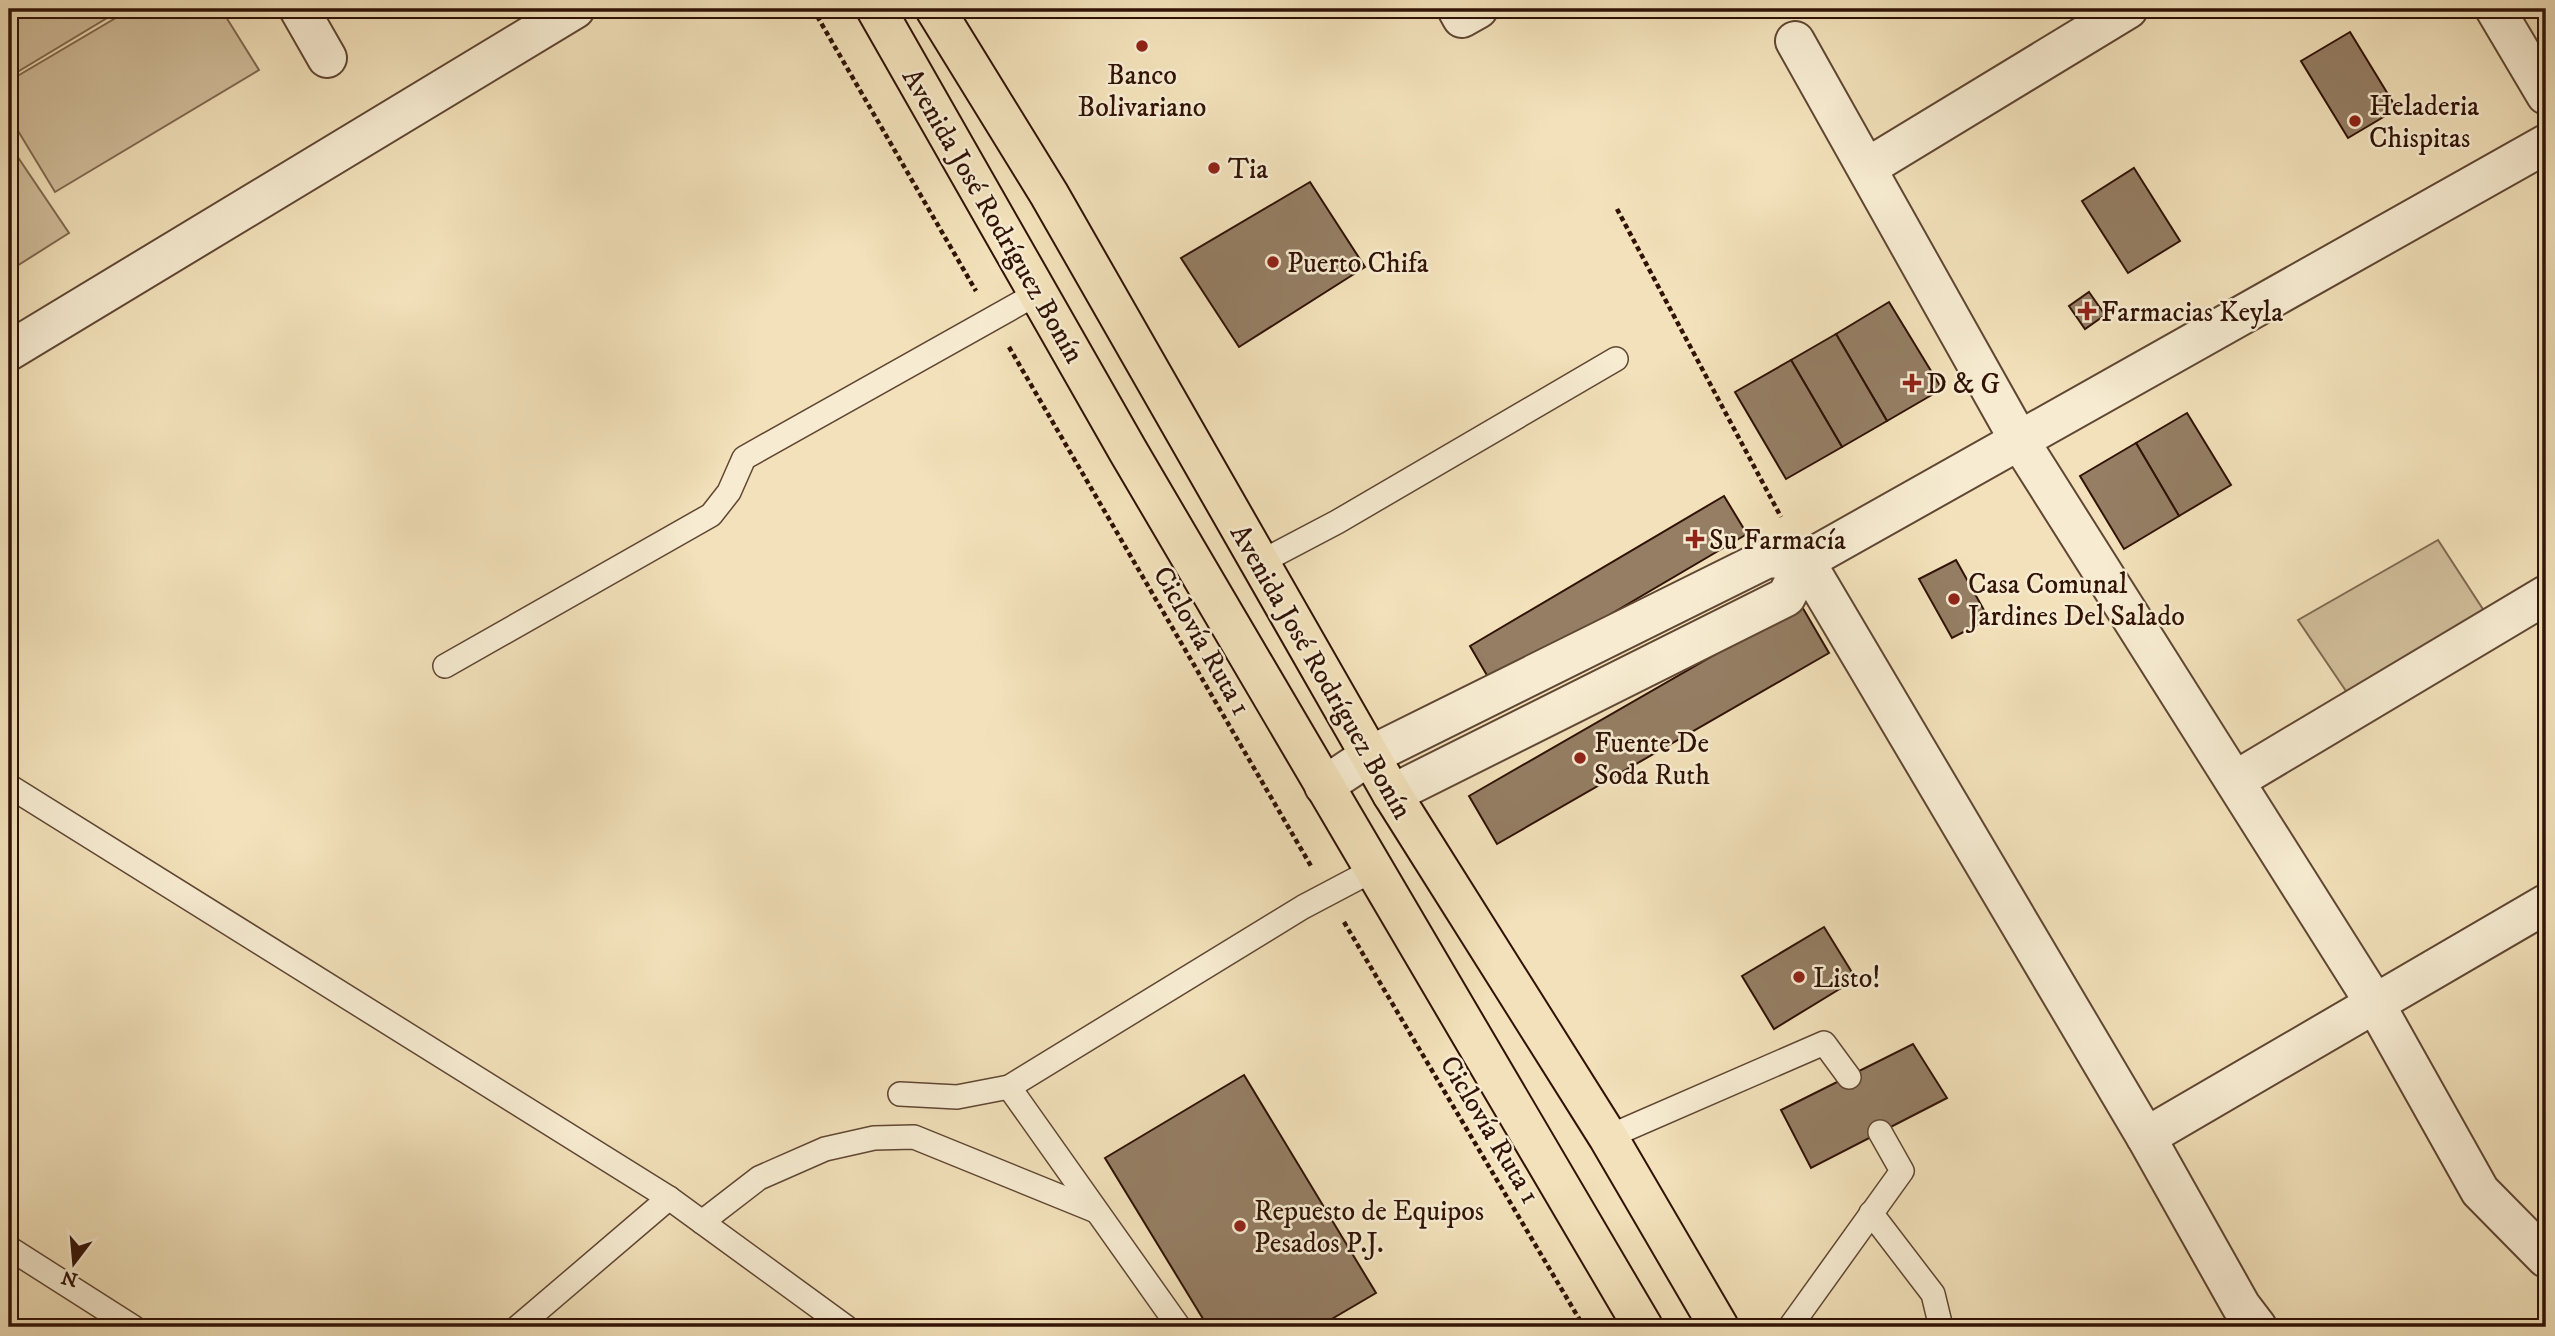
<svg xmlns="http://www.w3.org/2000/svg" width="2555" height="1336" font-family="'IM FELL DW Pica',serif">
  <style>
    .green { fill: #d1be9b; stroke: #806850; stroke-width: 2 }
    .building { fill: #957e64; stroke: #301206; stroke-width: 2 }
    .lines { fill: none; stroke-linecap: round; stroke-linejoin: round }
    .service-casing { stroke: #604633; stroke-width: 26 }
    .minor-casing { stroke: #604633; stroke-width: 42 }
    .primary-casing { stroke: #301206; stroke-width: 42 }
    .path { stroke: #301206; stroke-width: 4.5; stroke-dasharray: 5 3.5; stroke-linecap: butt }
    .service { stroke: #f7ecd2; stroke-width: 23 }
    .minor { stroke: #f7ecd2; stroke-width: 38 }
    .primary { stroke: #f2e1ba; stroke-width: 38 }
    .poi-dot { fill: #8f2418; stroke: #f7ecd2; stroke-width: 2.5 }
    .labels { text-anchor: middle; stroke-width: 5; stroke-linejoin: round; paint-order: stroke }
    .poi-label { font-size: 28px; fill: #301206; stroke: #f7ecd2; text-anchor: start }
    .street-label { font-size: 28px; fill: #301206; stroke: #f7ecd2 }
  </style>
  <rect width="100%" height="100%" fill="#f2e1ba"/>
  <filter id="stains"><feTurbulence type="fractalNoise" baseFrequency=".00286" numOctaves="4"/><feColorMatrix values="0 0 0 0 .2 0 0 0 0 .09 0 0 0 0 .02 0 0 0 .5 -.17"/></filter>
  <radialGradient id="worn" r=".72"><stop offset=".6" stop-color="#630" stop-opacity="0"/><stop offset="1" stop-color="#630" stop-opacity=".3"/></radialGradient>
  <g class="green">
    <polygon points="9,9 122,9 9,77"/>
    <polygon points="131,9 221,9 259,70 55,192 9,116 9,81"/>
    <polygon points="9,144 69,233 9,271"/>
    <polygon points="2438,540 2488,617 2350,697 2298,620"/>
  </g>
  <g class="building">
    <polygon points="2534,9 2546,9 2546,21 2543,23"/>
    <polygon points="2350,32 2397,109 2348,138 2301,61"/>
    <polygon points="2134,168 2180,241 2128,273 2082,201"/>
    <polygon points="1310,182 1365,267 1239,347 1181,258"/>
    <polygon points="2089,292 2105,315 2085,329 2069,306"/>
    <polygon points="1889,302 1942,389 1887,421 1836,334"/>
    <polygon points="1836,334 1887,421 1842,447 1791,360"/>
    <polygon points="1791,360 1842,447 1786,479 1735,392"/>
    <polygon points="2187,413 2231,485 2179,516 2136,443"/>
    <polygon points="2136,443 2179,516 2124,549 2080,476"/>
    <polygon points="1724,496 1747,534 1492,684 1470,646"/>
    <polygon points="1956,560 1989,619 1952,638 1919,579"/>
    <polygon points="1801,605 1829,653 1497,844 1469,796"/>
    <polygon points="1824,927 1856,979 1774,1029 1742,976"/>
    <polygon points="1913,1044 1947,1098 1811,1168 1781,1110"/>
    <polygon points="1244,1075 1376,1293 1318,1327 1208,1327 1105,1158"/>
  </g>
  <g class="lines">
    <g class="service-casing">
      <g id="service">
        <polyline points="1259,563 1337,522 1616,359"/>
        <polyline points="445,666 711,515 729,492 744,458 1038,293"/>
        <polyline points="9,786 669,1198 846,1327"/>
        <polyline points="1009,1087 1179,1327"/>
        <polyline points="900,1094 957,1097 1009,1087 1303,907 1375,869"/>
        <polyline points="1608,1137 1824,1043 1849,1077"/>
        <polyline points="1871,1213 1933,1294 1941,1327"/>
        <polyline points="702,1222 759,1178 825,1149 874,1138 914,1137 1096,1211"/>
        <polyline points="9,1248 133,1327"/>
        <polyline points="518,1327 669,1198"/>
        <polyline points="1790,1327 1902,1171 1880,1132"/>
      </g>
    </g>
    <g class="minor-casing">
      <g id="minor">
        <polyline points="299,9 327,58"/>
        <polyline points="1457,9 1462,18 1478,9"/>
        <polyline points="2495,9 2546,95"/>
        <polyline points="1795,41 2019,440 2374,1002 2480,1191 2546,1258"/>
        <polyline points="1868,167 2128,9"/>
        <polyline points="9,351 575,9"/>
        <polyline points="1805,561 2146,1137 2241,1306 2257,1327"/>
        <polyline points="2236,780 2546,595"/>
        <polyline points="1324,786 1369,756 1768,558 1805,561 2546,144"/>
        <polyline points="1392,794 1786,597 1805,561"/>
        <polyline points="2146,1137 2546,904"/>
      </g>
    </g>
    <g class="primary-casing">
      <g id="primary">
        <polyline points="876,9 1128,451 1643,1327"/>
        <polyline points="935,9 1049,194 1392,794 1608,1137 1719,1327"/>
      </g>
    </g>
    <g class="path">
      <polyline points="813,9 976,291"/>
      <polyline points="1617,209 1781,517"/>
      <polyline points="1009,347 1311,866"/>
      <polyline points="1344,922 1584,1327"/>
    </g>
    <use href="#service" class="service"/>
    <use href="#minor" class="minor"/>
    <use href="#primary" class="primary"/>
  </g>
  <g class="poi-dot">
    <circle cx="1142" cy="46" r="7"/>
    <circle cx="2355" cy="121" r="7"/>
    <circle cx="1214" cy="168" r="7"/>
    <circle cx="1273" cy="262" r="7"/>
    <path d="M2083.5 300.5h7v7h7v7h-7v7h-7v-7h-7v-7h7z"/>
    <path d="M1908.5 372.5h7v7h7v7h-7v7h-7v-7h-7v-7h7z"/>
    <path d="M1691.5 528.5h7v7h7v7h-7v7h-7v-7h-7v-7h7z"/>
    <circle cx="1954" cy="599" r="7"/>
    <circle cx="1580" cy="758" r="7"/>
    <circle cx="1799" cy="977" r="7"/>
    <circle cx="1240" cy="1226" r="7"/>
  </g>
  <g class="labels">
    <g class="poi-label">
      <text x="1142" y="84" text-anchor="middle">Banco<tspan x="1142" dy="32">Bolivariano</tspan></text>
      <text x="2369" y="115">Heladeria<tspan x="2369" dy="32">Chispitas</tspan></text>
      <text x="1228" y="178">Tia</text>
      <text x="1287" y="272">Puerto Chifa</text>
      <text x="2101" y="321">Farmacias Keyla</text>
      <text x="1926" y="393">D &amp; G</text>
      <text x="1709" y="549">Su Farmacía</text>
      <text x="1968" y="593">Casa Comunal<tspan x="1968" dy="32">Jardines Del Salado</tspan></text>
      <text x="1594" y="752">Fuente De<tspan x="1594" dy="32">Soda Ruth</tspan></text>
      <text x="1813" y="987">Listo!</text>
      <text x="1254" y="1220">Repuesto de Equipos<tspan x="1254" dy="32">Pesados P.J.</tspan></text>
    </g>
    <g class="street-label">
      <text transform="translate(994 215) rotate(60)" y="10">Avenida José Rodríguez Bonín</text>
      <text transform="translate(1203 640) rotate(60)" y="10">Ciclovía Ruta 1</text>
      <text transform="translate(1322 671) rotate(60)" y="10">Avenida José Rodríguez Bonín</text>
      <text transform="translate(1491 1129) rotate(59)" y="10">Ciclovía Ruta 1</text>
    </g>
  </g>
  <rect width="2555" height="1336" fill="none" stroke="#f2e1ba" stroke-width="35"/>
  <rect x="10" y="10" width="2534" height="1315" fill="none" stroke="#301206" stroke-width="3.5"/>
  <rect x="18" y="18" width="2520" height="1301" fill="none" stroke="#301206" stroke-width="2"/>
  <g transform="translate(74 1263) rotate(196)" stroke="#f7ecd2" stroke-width="5" paint-order="stroke">
  <path d="M0-5L12 26L0 18L-12 26Z" fill="#301206"/>
  <text y="-10" font-size="19" font-weight="bold" text-anchor="middle" fill="#301206">N</text>
  </g>
  <rect width="100%" height="100%" filter="url(#stains)"/>
  <rect width="100%" height="100%" fill="url(#worn)"/>
</svg>
